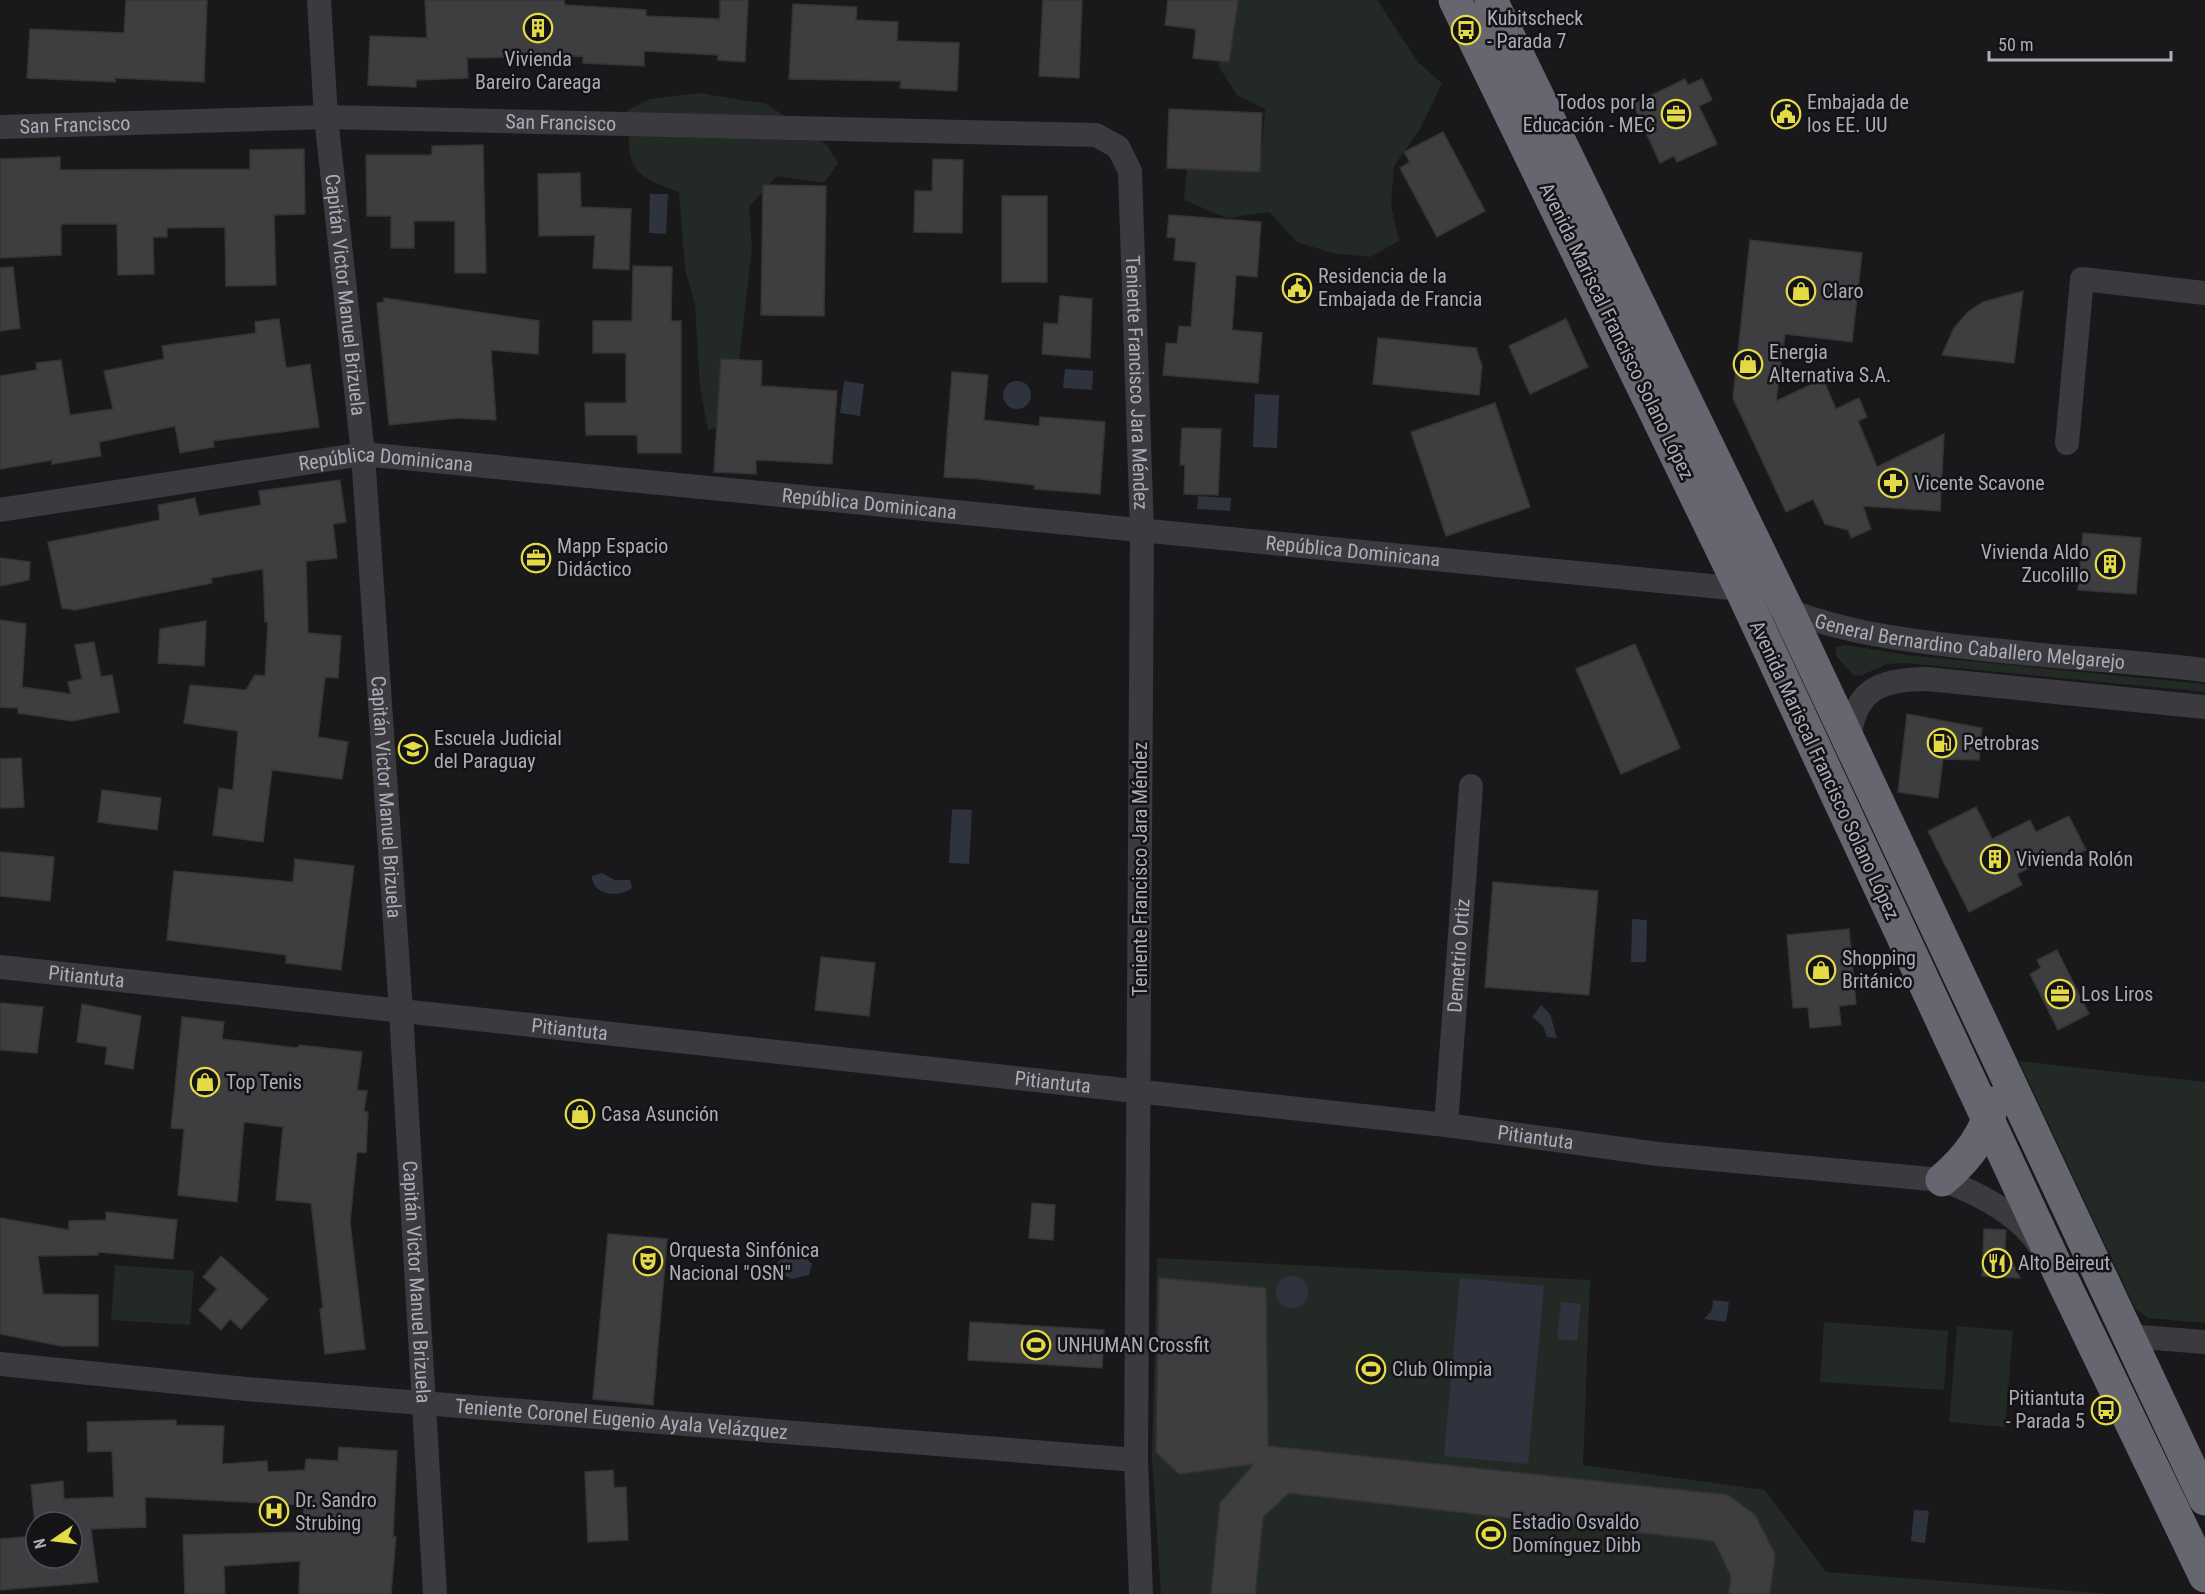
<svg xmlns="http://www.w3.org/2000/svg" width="2205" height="1594" font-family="'Roboto Condensed',sans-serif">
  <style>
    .green { fill: #232a25 }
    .water { fill: #2f333e }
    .building { fill: #3e3e41; stroke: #343336; stroke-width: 1.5; fill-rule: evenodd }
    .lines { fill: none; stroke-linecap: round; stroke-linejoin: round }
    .minor { stroke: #3a3a3f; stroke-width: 24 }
    .highway { stroke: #666670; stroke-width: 33 }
    .labels { text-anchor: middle; stroke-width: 5; stroke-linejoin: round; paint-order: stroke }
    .poi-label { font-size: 20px; fill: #acacb9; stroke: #141315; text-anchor: start }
    .street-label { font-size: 20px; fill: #acacb9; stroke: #141315 }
  </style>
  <rect width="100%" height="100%" fill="#19181a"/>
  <g class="green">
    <polygon points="1224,0 1377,0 1418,62 1442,83 1420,129 1394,166 1391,205 1399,241 1370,257 1332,253 1297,242 1269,212 1227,218 1184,200 1189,152 1236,171 1262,146 1265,109 1237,95 1219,67"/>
    <path d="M699,93L767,104L827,145L838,163L824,183L777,176L749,207L752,248L734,405L730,425L708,430L700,387L695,305L685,269L679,192C623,172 630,164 628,110L650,99Z"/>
    <polygon points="1846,645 1907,655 2205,684 2205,692 1906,663 1887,664 1860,676 1853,675 1836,656 1836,647"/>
    <polygon points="2019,1061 2205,1082 2205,1323 2148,1318 2135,1308"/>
    <polygon points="1157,1258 1590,1280 1583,1465 1765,1490 1826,1572 2111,1594 1161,1594 1152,1457"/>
    <polygon points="115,1265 194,1271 190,1325 111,1320"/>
    <polygon points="1824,1322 1948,1331 1944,1390 1820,1382"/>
    <polygon points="1957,1326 2013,1331 2005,1427 1949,1422"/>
  </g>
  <g class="water">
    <polygon points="650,194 668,194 666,234 649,233"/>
    <polygon points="1065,369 1093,371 1092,390 1063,388"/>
    <circle cx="1017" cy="395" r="14"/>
    <polygon points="844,381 864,384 860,416 840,413"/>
    <polygon points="1255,394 1279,395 1277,448 1253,447"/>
    <polygon points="1198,496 1231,498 1230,511 1197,509"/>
    <polygon points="952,809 972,810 969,864 949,863"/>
    <path d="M602,873L615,880H630L632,888C620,898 592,896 592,876Z"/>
    <polygon points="1632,919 1647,920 1646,962 1631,962"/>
    <polygon points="1541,1005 1550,1014 1557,1038 1547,1037 1543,1026 1532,1017"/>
    <polygon points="796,1256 806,1258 812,1264 809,1275 792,1279 777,1272 775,1265 782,1258"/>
    <circle cx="1292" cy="1292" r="16"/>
    <polygon points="1460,1278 1544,1286 1528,1464 1444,1456"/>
    <polygon points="1713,1300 1729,1302 1726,1322 1704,1319 1712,1310"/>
    <polygon points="1561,1302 1581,1304 1577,1341 1557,1339"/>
    <polygon points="1914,1510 1929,1511 1925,1543 1911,1541"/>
  </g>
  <g class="building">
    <polygon points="126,0 207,0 204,82 115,78 115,82 27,78 30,29 124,33"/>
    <polygon points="425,0 564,0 565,5 646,10 646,16 720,19 720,0 748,0 745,62 718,60 718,55 644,51 644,66 583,63 583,56 467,58 468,78 416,80 416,87 368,85 370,36 427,38"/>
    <polygon points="1043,0 1082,0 1079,78 1039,76"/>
    <polygon points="1168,0 1238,0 1229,62 1193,58 1196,29 1165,25"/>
    <polygon points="793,4 857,7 856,20 898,22 897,41 959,43 957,91 900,88 901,81 789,79"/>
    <polygon points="1685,79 1688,85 1702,79 1712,100 1699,106 1717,144 1677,162 1674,156 1660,163 1633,104"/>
    <polygon points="1169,109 1262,113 1260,172 1167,168"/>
    <polygon points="1443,132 1485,211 1437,237 1400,168 1410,162 1404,152"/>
    <polygon points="483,145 486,273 455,273 455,221 414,221 414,248 391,248 391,216 367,216 366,155 432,155 432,146"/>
    <polygon points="304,149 305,214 274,215 276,285 226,286 225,227 167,228 167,237 153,237 154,274 118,275 117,224 61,224 61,255 0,258 0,159 60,157 60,170 250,169 250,150"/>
    <polygon points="933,159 963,160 962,233 914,232 915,191 932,191"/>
    <polygon points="580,173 581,207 631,209 629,270 593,268 595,235 539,236 538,174"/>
    <polygon points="763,185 826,186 824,316 761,315"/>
    <rect x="1002" y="196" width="45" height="86"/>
    <polygon points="1169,215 1261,222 1257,277 1236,275 1232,330 1262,333 1258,383 1163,375 1166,343 1177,344 1179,326 1191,327 1196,262 1174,260 1176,238 1167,237"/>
    <polygon points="1750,240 1862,253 1852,342 1785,334 1776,401 1823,379 1836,409 1859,398 1867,417 1858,421 1877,467 1944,434 1940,511 1863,506 1871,529 1851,538 1848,530 1825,524 1813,499 1786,512 1733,398"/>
    <polygon points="633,266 672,267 671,321 681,321 681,453 638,453 637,435 586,435 585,403 626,403 626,353 593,353 593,321 632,321"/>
    <polygon points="13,267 20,328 0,331 0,268"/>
    <polygon points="2023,291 2014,363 1942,355 1954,328 1968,312 1983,302"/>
    <polygon points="1060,296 1092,299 1090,358 1042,354 1044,323 1058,324"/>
    <polygon points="384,298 539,321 538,354 491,350 496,420 457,418 389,425 377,303 384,302"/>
    <polygon points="279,319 286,368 310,364 319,427 213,441 214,447 180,453 175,426 99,442 101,456 52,464 52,460 0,469 0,376 37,370 36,363 61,360 70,415 113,409 104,371 164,359 162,346 256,333 255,322"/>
    <polygon points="1566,319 1588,367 1530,394 1509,346"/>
    <polygon points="1378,338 1476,348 1482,366 1479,395 1373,384"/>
    <polygon points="721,359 762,361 761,386 837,391 832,464 756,460 756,474 714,472"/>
    <polygon points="952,372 988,375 984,420 1039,426 1040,417 1105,422 1100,494 1034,489 1035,485 980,479 944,477"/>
    <polygon points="1495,403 1530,507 1446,536 1411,432"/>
    <polygon points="1182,428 1221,429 1218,495 1184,494 1185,465 1180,465"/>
    <polygon points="340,480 346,522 333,524 337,558 306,561 308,633 341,636 338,678 325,677 318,737 348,742 342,779 272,770 263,842 213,835 219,788 233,790 238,731 184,723 190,685 246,690 255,675 265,676 268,622 265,622 263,569 211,578 212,583 75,610 62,608 48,542 160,520 158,505 195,498 199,516 261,505 259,491"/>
    <polygon points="2083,533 2141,538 2136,594 2078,590"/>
    <polygon points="0,558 30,562 29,580 0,586"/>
    <polygon points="0,620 26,624 22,687 71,694 68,682 82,679 75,645 94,642 101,677 112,675 119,712 72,721 18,713 18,708 0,707"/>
    <polygon points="206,621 204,666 158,663 160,629"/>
    <polygon points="1635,644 1680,748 1621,774 1576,669"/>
    <polygon points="1907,714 1982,728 1979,760 1943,759 1938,798 1898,792"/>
    <polygon points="21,758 24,807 0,808 0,759"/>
    <polygon points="102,790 161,798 157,830 98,822"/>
    <polygon points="1976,807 1992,839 2030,820 2036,832 2069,816 2086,850 2065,860 2061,852 2017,874 2022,885 1969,912 1928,831"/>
    <polygon points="0,852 54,857 50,901 0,896"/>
    <polygon points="295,859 354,866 341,970 286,963 286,955 167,940 174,871 293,882"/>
    <polygon points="1493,882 1598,891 1589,995 1485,987"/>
    <polygon points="1849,929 1856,1004 1839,1006 1841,1025 1810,1028 1808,1007 1793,1008 1787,935"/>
    <polygon points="2057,950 2089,1014 2058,1030 2030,974 2041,968 2037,960"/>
    <polygon points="821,957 875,963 869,1016 815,1010"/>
    <polygon points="0,1003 43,1007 37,1053 0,1050"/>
    <polygon points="82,1004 141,1016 133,1069 105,1064 107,1047 77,1042"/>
    <polygon points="182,1017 224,1022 222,1039 298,1048 299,1045 362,1052 357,1090 367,1091 364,1112 368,1112 366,1153 357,1152 350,1222 365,1349 325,1354 320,1309 323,1308 311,1203 276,1200 283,1127 244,1122 237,1202 178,1195 184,1129 171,1128"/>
    <polygon points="1032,1203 1055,1205 1053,1240 1029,1238"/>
    <polygon points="106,1212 177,1220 173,1259 98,1252 98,1255 38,1256 43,1294 98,1295 98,1346 61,1346 0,1334 0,1218 69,1230 69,1221 106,1220"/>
    <polygon points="1984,1229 2006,1230 2005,1249 2020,1278 1982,1276"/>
    <polygon points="608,1234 667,1239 653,1405 593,1399"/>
    <polygon points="221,1256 268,1299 241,1329 230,1319 221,1330 199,1310 217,1289 203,1277"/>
    <polygon points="1159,1278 1266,1288 1268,1446 1728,1495 1755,1515 1775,1554 1770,1594 1729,1594 1731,1576 1714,1541 1289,1493 1263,1517 1255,1594 1211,1594 1220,1503 1254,1464 1179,1474 1156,1452"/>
    <polygon points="970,1322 1104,1330 1102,1368 968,1360"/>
    <path d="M176,1420V1425L224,1426L222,1464L267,1461L268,1472L305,1470L306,1459L338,1461L339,1447L397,1451L393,1537H396L391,1594H299L300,1561L224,1566L225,1594H185L183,1535L303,1532L304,1505L145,1497L146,1527L91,1529L98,1582L0,1590V1539L36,1536L31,1485L63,1481L64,1499L114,1497L112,1451L88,1452L87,1422ZM36,1522H72V1558H36Z"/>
    <polygon points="613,1470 614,1488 626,1487 628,1540 588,1542 585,1472"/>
  </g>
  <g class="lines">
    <g class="minor">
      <path id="s1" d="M319,0L326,117L363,454L401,1011L435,1594"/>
      <path id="s2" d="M0,127L326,117L1096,135L1118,147L1130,171L1142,532L1136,1460L1141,1594"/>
      <polyline points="2067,443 2082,279 2205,293"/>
      <path id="s3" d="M0,510L363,454L1741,589C1814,629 1892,639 1974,648C2051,657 2128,661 2205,670"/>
      <path d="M1849,741C1854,690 1879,679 1927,679L2205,707"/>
      <path id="s4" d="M0,967L1446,1125L1658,1154L1942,1180C1978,1193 2018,1213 2040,1246"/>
      <path id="s5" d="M1446,1125L1471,786"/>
      <polyline points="2128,1336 2205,1342"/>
      <path id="s6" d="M0,1364L246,1389L1136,1460"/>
    </g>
    <g class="highway">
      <polyline points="1455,0 1741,589 2064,1283 2205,1576"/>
      <polyline points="1491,0 1789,613 2205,1499"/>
      <path d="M1942,1180C1966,1160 1986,1134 1993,1103"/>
    </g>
  </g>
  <defs>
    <g id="building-ring" transform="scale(1.5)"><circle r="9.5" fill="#141315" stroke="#e4da46" stroke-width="1.5"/><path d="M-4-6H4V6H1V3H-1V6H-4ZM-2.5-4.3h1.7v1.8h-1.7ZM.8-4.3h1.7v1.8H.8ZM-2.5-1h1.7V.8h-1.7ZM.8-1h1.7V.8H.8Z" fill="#e4da46"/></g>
    <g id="bus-ring" transform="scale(1.5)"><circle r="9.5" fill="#141315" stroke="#e4da46" stroke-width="1.5"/><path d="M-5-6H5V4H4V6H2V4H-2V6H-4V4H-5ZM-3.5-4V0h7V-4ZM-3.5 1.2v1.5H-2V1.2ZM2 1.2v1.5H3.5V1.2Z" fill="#e4da46"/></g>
    <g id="office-ring" transform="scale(1.5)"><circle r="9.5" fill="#141315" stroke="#e4da46" stroke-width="1.5"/><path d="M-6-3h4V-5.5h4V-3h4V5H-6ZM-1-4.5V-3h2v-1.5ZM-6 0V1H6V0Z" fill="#e4da46"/></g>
    <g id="civic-ring" transform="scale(1.5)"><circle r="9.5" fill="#141315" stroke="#e4da46" stroke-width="1.5"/><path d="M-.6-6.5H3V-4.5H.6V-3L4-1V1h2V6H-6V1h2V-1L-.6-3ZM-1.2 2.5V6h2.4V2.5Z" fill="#e4da46"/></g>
    <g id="shop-ring" transform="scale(1.5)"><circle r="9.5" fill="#141315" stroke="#e4da46" stroke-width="1.5"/><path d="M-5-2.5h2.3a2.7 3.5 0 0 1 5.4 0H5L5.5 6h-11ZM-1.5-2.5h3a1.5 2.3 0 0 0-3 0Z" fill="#e4da46"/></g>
    <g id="pharmacy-ring" transform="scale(1.5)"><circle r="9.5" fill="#141315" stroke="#e4da46" stroke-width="1.5"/><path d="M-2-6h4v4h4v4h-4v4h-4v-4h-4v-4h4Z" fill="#e4da46"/></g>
    <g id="fuel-ring" transform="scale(1.5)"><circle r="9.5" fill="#141315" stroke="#e4da46" stroke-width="1.5"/><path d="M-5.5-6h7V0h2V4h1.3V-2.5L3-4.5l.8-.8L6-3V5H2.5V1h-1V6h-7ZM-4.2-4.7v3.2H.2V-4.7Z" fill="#e4da46"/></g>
    <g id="school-ring" transform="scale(1.5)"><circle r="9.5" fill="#141315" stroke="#e4da46" stroke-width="1.5"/><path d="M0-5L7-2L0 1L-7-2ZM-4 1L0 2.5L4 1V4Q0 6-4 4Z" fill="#e4da46"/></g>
    <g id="theatre-ring" transform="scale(1.5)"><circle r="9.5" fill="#141315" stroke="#e4da46" stroke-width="1.5"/><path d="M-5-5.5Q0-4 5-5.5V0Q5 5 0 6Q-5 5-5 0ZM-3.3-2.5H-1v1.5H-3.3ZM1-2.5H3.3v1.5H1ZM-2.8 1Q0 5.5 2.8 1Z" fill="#e4da46"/></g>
    <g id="restaurant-ring" transform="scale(1.5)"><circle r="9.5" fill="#141315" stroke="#e4da46" stroke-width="1.5"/><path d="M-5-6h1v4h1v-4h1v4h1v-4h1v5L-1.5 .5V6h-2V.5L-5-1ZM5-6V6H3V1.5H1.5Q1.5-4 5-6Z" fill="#e4da46"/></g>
    <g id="stadium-ring" transform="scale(1.5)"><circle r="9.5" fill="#141315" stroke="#e4da46" stroke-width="1.5"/><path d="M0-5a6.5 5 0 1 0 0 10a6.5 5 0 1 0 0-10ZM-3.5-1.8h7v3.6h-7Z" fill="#e4da46"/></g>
    <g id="hospital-ring" transform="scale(1.5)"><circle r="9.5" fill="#141315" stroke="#e4da46" stroke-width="1.5"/><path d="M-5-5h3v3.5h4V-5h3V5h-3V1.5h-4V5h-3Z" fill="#e4da46"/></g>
  </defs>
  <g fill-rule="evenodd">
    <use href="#building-ring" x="538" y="28"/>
    <use href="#bus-ring" x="1466" y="30"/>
    <use href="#office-ring" x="1676" y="114"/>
    <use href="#civic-ring" x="1786" y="114"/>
    <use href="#civic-ring" x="1297" y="288"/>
    <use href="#shop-ring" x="1801" y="291"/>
    <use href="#shop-ring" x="1748" y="364"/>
    <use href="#pharmacy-ring" x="1893" y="483"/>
    <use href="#office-ring" x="536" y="558"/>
    <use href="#building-ring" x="2110" y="564"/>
    <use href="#fuel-ring" x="1942" y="743"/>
    <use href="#school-ring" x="413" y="749"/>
    <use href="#building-ring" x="1995" y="859"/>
    <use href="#shop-ring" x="1821" y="970"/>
    <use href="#office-ring" x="2060" y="994"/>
    <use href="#shop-ring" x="205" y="1082"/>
    <use href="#shop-ring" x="580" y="1114"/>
    <use href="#theatre-ring" x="648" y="1261"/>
    <use href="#restaurant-ring" x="1997" y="1263"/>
    <use href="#stadium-ring" x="1036" y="1345"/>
    <use href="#stadium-ring" x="1371" y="1369"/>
    <use href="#bus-ring" x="2106" y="1410"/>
    <use href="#hospital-ring" x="274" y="1511"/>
    <use href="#stadium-ring" x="1491" y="1534"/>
  </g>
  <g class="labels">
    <g class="poi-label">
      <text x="1487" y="25">Kubitscheck<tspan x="1487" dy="23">- Parada 7</tspan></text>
      <text x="538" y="66" text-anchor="middle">Vivienda<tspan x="538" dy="23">Bareiro Careaga</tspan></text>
      <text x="1655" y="109" text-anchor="end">Todos por la<tspan x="1655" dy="23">Educación - MEC</tspan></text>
      <text x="1807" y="109">Embajada de<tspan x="1807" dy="23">los EE. UU</tspan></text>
      <text x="1318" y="283">Residencia de la<tspan x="1318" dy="23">Embajada de Francia</tspan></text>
      <text x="1822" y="298">Claro</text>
      <text x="1769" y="359">Energia<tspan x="1769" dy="23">Alternativa S.A.</tspan></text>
      <text x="1914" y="490">Vicente Scavone</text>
      <text x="557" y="553">Mapp Espacio<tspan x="557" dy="23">Didáctico</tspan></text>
      <text x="2089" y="559" text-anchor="end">Vivienda Aldo<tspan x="2089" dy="23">Zucolillo</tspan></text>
      <text x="434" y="745">Escuela Judicial<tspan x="434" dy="23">del Paraguay</tspan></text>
      <text x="1963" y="750">Petrobras</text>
      <text x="2016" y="866">Vivienda Rolón</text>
      <text x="1842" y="965">Shopping<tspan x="1842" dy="23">Británico</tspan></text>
      <text x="2081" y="1001">Los Liros</text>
      <text x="226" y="1089">Top Tenis</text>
      <text x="601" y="1121">Casa Asunción</text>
      <text x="669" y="1257">Orquesta Sinfónica<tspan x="669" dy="23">Nacional "OSN"</tspan></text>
      <text x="2018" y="1270">Alto Beireut</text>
      <text x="1057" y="1352">UNHUMAN Crossfit</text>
      <text x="1392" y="1376">Club Olimpia</text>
      <text x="2085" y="1405" text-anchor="end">Pitiantuta<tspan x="2085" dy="23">- Parada 5</tspan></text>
      <text x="295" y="1507">Dr. Sandro<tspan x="295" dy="23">Strubing</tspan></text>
      <text x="1512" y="1529">Estadio Osvaldo<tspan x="1512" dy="23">Domínguez Dibb</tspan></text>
    </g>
    <g class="street-label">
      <text dy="7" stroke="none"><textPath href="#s2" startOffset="561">San Francisco</textPath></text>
      <text dy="7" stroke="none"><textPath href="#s2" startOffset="75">San Francisco</textPath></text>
      <text dy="7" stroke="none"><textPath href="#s1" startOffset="296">Capitán Victor Manuel Brizuela</textPath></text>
      <text transform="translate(1617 331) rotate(64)" y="7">Avenida Mariscal Francisco Solano López</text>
      <text dy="7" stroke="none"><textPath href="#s2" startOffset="1360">Teniente Francisco Jara Méndez</textPath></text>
      <text dy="7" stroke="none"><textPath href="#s3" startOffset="390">República Dominicana</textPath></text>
      <text dy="7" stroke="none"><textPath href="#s3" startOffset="876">República Dominicana</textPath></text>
      <text dy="7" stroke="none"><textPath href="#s3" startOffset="1362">República Dominicana</textPath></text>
      <text dy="7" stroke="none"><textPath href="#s3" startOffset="1989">General Bernardino Caballero Melgarejo</textPath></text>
      <text transform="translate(1825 770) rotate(65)" y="7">Avenida Mariscal Francisco Solano López</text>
      <text dy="7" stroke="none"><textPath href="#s1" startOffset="800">Capitán Victor Manuel Brizuela</textPath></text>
      <text transform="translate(1140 869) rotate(-90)" y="7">Teniente Francisco Jara Méndez</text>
      <text dy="7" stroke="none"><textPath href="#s5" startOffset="170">Demetrio Ortiz</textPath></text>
      <text dy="7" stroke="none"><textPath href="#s4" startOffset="87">Pitiantuta</textPath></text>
      <text dy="7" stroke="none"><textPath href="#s4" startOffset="573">Pitiantuta</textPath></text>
      <text dy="7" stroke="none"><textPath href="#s4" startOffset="1059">Pitiantuta</textPath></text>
      <text dy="7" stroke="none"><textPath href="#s4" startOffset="1545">Pitiantuta</textPath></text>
      <text dy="7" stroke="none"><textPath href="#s1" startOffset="1286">Capitán Victor Manuel Brizuela</textPath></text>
      <text dy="7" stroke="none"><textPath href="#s6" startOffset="624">Teniente Coronel Eugenio Ayala Velázquez</textPath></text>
    </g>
  </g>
  <g transform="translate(54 1540) rotate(256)"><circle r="28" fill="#141315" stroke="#515057" stroke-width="1.5"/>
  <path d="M0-4.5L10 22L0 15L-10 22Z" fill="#e4da46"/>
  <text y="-9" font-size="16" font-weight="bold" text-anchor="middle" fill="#acacb9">N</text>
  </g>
  <path d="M1989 51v9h182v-9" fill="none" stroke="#acacb9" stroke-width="3"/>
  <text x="1998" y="51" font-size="18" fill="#acacb9" stroke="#141315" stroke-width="4.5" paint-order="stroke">50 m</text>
</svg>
